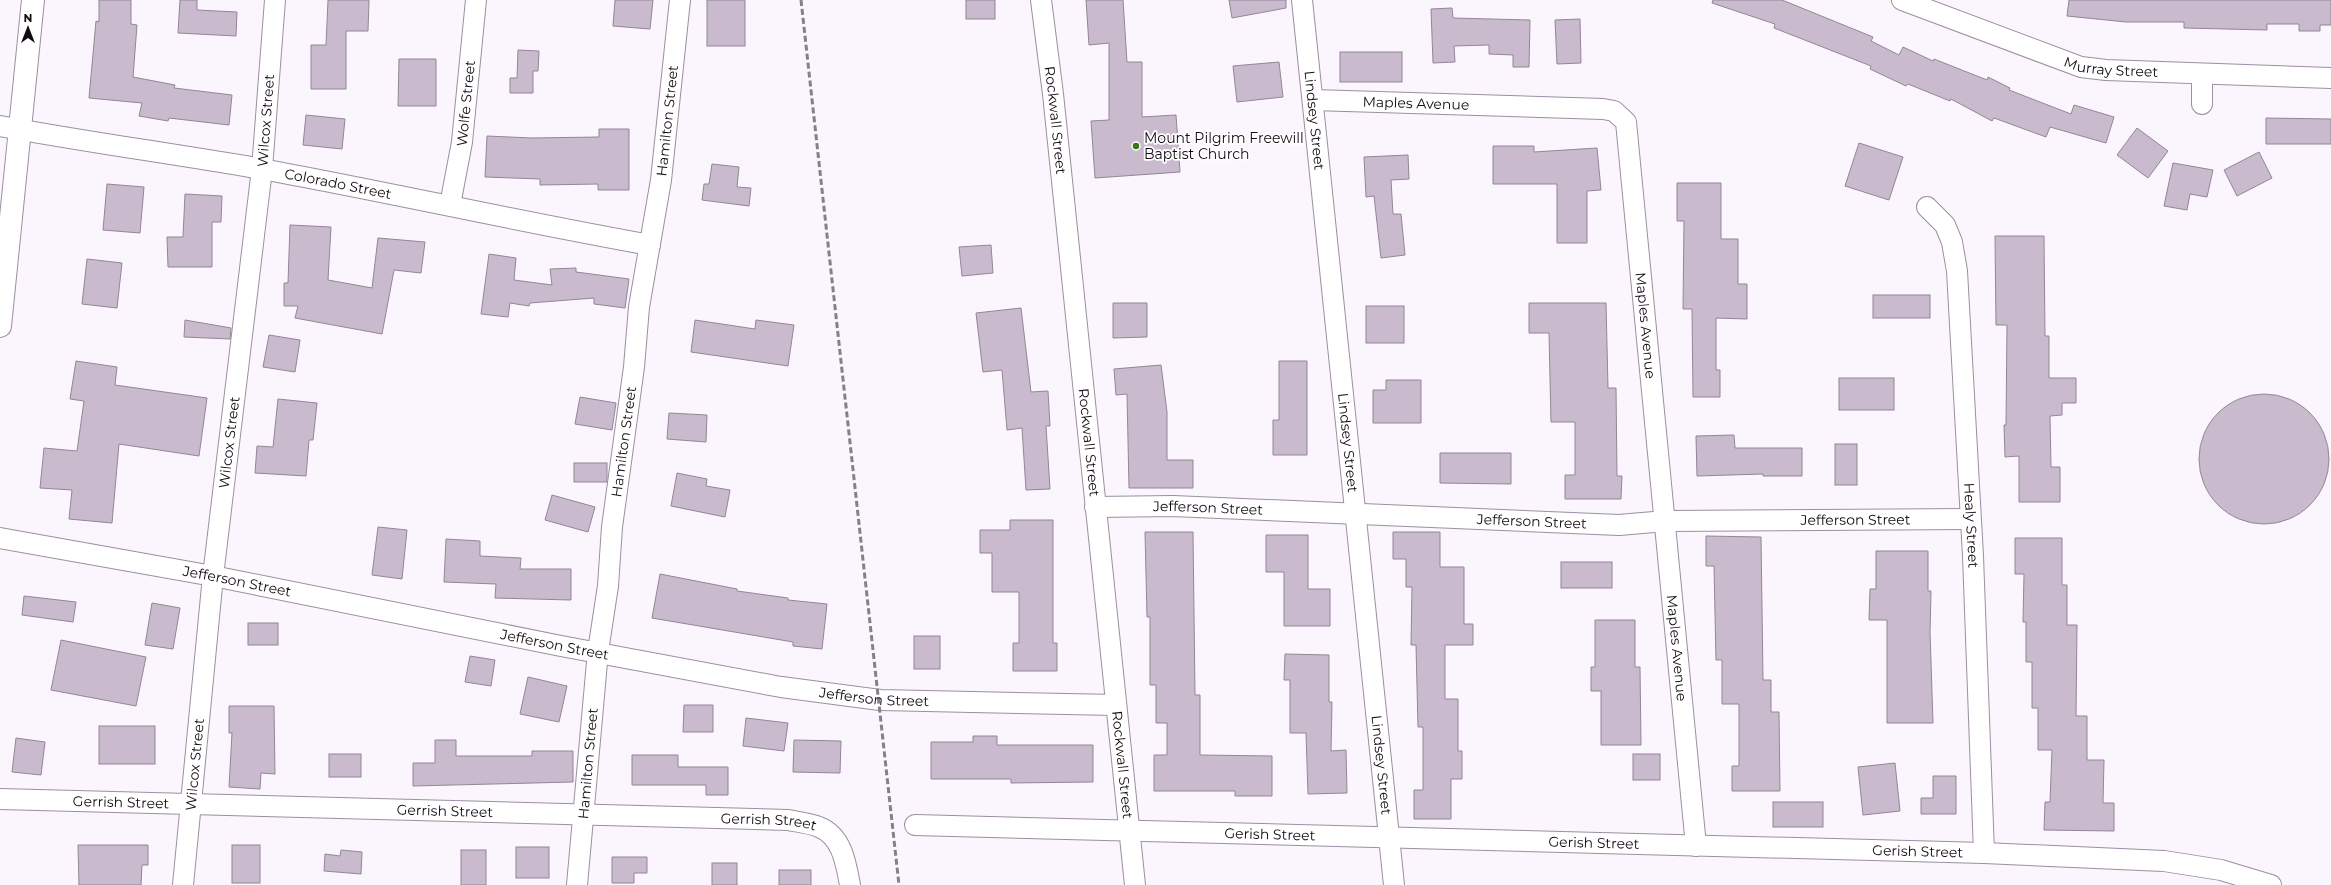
<svg xmlns="http://www.w3.org/2000/svg" width="2331" height="885" font-family="Montserrat,sans-serif">
  <style>
    .building { fill: #c9bace; stroke: #948598 }
    .lines { fill: none; stroke-linecap: round; stroke-linejoin: round }
    .street-casing { stroke: #9d8ea2; stroke-width: 22 }
    .primary-casing { stroke: #9d8ea2; stroke-width: 24 }
    .street { stroke: #fff; stroke-width: 20 }
    .primary { stroke: #fff; stroke-width: 22 }
    .rail { stroke: #858087; stroke-width: 3; stroke-dasharray: 6 3; stroke-linecap: butt }
    .poi-dot { fill: #367919; stroke: #fff; stroke-width: 1.5 }
    .labels { text-anchor: middle; stroke-width: 3.5; stroke-linejoin: round; paint-order: stroke }
    .street-label { font-size: 14px; fill: #100b11; stroke: #fff }
    .poi-label { font-size: 14px; fill: #100b11; stroke: #fff; text-anchor: start }
  </style>
  <rect width="100%" height="100%" fill="#fbf5fd"/>
  <g class="building">
    <polygon points="99,0 131,0 131,24 137,25 133,77 175,85 174,88 232,95 229,125 169,118 168,121 139,116 142,103 89,98 96,21 99,22"/>
    <polygon points="180,0 197,0 197,10 237,12 236,36 178,33"/>
    <polygon points="328,0 369,0 368,31 346,31 346,89 311,89 311,45 326,45"/>
    <polygon points="615,0 653,0 650,29 613,26"/>
    <rect x="707" y="0" width="38" height="46"/>
    <rect x="966" y="0" width="29" height="19"/>
    <polygon points="1086,0 1123,0 1127,62 1142,62 1142,117 1176,115 1180,172 1095,178 1091,121 1109,120 1109,43 1089,45"/>
    <polygon points="1229,0 1286,0 1286,8 1232,18"/>
    <polygon points="1713,0 1782,0 1873,37 1871,41 1899,55 1903,47 1933,61 1934,59 1987,80 1988,77 2010,88 2009,90 2071,114 2074,105 2114,117 2106,143 2050,127 2046,137 1994,118 1992,121 1951,99 1950,101 1908,84 1906,86 1870,69 1871,66 1774,28 1775,24 1712,3"/>
    <polygon points="2069,0 2331,0 2331,25 2320,25 2320,31 2299,31 2299,24 2267,24 2267,30 2184,28 2184,22 2126,22 2067,16"/>
    <polygon points="1452,8 1453,18 1530,20 1529,67 1513,67 1513,55 1489,54 1489,45 1454,46 1455,62 1433,63 1431,9"/>
    <polygon points="1580,19 1581,63 1557,64 1555,20"/>
    <polygon points="518,50 539,51 538,71 533,71 533,93 510,93 510,78 517,78"/>
    <rect x="1340" y="52" width="62" height="30"/>
    <polygon points="399,59 436,59 436,106 398,106"/>
    <polygon points="1279,62 1283,97 1237,102 1233,66"/>
    <polygon points="306,115 345,119 342,149 303,145"/>
    <polygon points="2266,118 2331,119 2331,144 2266,144"/>
    <polygon points="2137,128 2168,151 2148,178 2117,155"/>
    <polygon points="599,129 629,129 629,190 598,190 598,184 540,185 540,179 485,177 487,136 532,138 599,137"/>
    <polygon points="1859,143 1903,157 1889,200 1845,186"/>
    <polygon points="1493,146 1534,146 1534,152 1597,148 1601,190 1587,191 1587,243 1557,243 1557,184 1493,184"/>
    <polygon points="2259,152 2272,178 2237,196 2224,170"/>
    <polygon points="1408,155 1409,179 1391,180 1393,214 1401,214 1405,255 1381,258 1374,196 1366,197 1364,157"/>
    <polygon points="2173,163 2213,170 2207,197 2190,194 2187,210 2164,206"/>
    <polygon points="712,164 739,167 737,187 751,188 749,206 702,200 704,184 709,184"/>
    <polygon points="1677,183 1721,183 1721,239 1738,239 1738,284 1747,284 1747,319 1716,318 1716,370 1720,370 1720,397 1693,397 1692,309 1683,309 1684,221 1677,221"/>
    <polygon points="107,184 144,187 140,233 103,230"/>
    <polygon points="185,194 222,196 221,222 212,222 212,267 168,267 167,237 183,237"/>
    <polygon points="290,225 331,227 328,280 372,288 378,238 425,242 421,273 394,270 382,334 295,318 298,306 284,306 284,283 288,283"/>
    <polygon points="1995,236 2044,236 2045,336 2049,336 2049,378 2076,378 2076,403 2062,403 2062,415 2050,416 2051,467 2060,467 2060,502 2019,502 2019,456 2005,457 2004,425 2006,425 2007,325 1996,325"/>
    <polygon points="991,245 993,273 962,276 959,247"/>
    <polygon points="489,254 516,258 514,280 552,285 550,269 576,268 576,272 629,279 625,308 594,304 594,298 530,303 529,306 510,303 508,317 481,314"/>
    <polygon points="87,259 122,263 117,308 82,304"/>
    <rect x="1873" y="295" width="57" height="23"/>
    <polygon points="1113,303 1147,303 1147,337 1113,338"/>
    <polygon points="1529,303 1606,303 1608,388 1616,388 1617,476 1622,476 1621,499 1565,499 1565,475 1575,475 1575,422 1551,422 1549,333 1529,333"/>
    <rect x="1366" y="306" width="38" height="37"/>
    <polygon points="1021,308 1031,392 1048,391 1050,426 1046,426 1050,489 1026,490 1022,428 1007,430 1002,370 983,372 976,313"/>
    <polygon points="185,320 231,328 230,339 184,337"/>
    <polygon points="695,320 755,329 756,320 794,325 788,366 691,352"/>
    <polygon points="269,335 300,340 295,372 263,367"/>
    <polygon points="76,361 117,367 115,385 207,398 199,456 119,444 112,523 69,519 72,490 40,488 44,448 77,451 84,401 70,399"/>
    <polygon points="1279,361 1307,361 1307,455 1273,455 1273,420 1279,420"/>
    <polygon points="1161,365 1167,412 1167,460 1193,460 1193,488 1129,488 1127,394 1116,395 1114,369"/>
    <rect x="1839" y="378" width="55" height="32"/>
    <polygon points="1386,380 1421,380 1421,423 1373,423 1373,390 1386,390"/>
    <circle cx="2264" cy="459" r="65"/>
    <polygon points="580,397 616,403 612,430 575,424"/>
    <polygon points="278,399 317,403 313,440 309,440 306,476 255,473 257,446 273,447"/>
    <polygon points="669,413 707,415 706,442 667,439"/>
    <polygon points="1734,435 1735,448 1802,448 1802,476 1763,476 1763,474 1697,476 1696,436"/>
    <rect x="1835" y="444" width="22" height="41"/>
    <polygon points="1440,453 1511,453 1511,484 1440,483"/>
    <rect x="574" y="463" width="33" height="19"/>
    <polygon points="677,473 707,479 706,486 730,490 725,517 671,506"/>
    <polygon points="552,495 595,507 588,532 545,520"/>
    <polygon points="1010,520 1053,520 1053,643 1057,643 1057,671 1013,671 1013,643 1019,643 1019,592 992,592 992,553 980,553 980,530 1010,530"/>
    <polygon points="378,527 407,530 402,579 372,575"/>
    <polygon points="1145,532 1193,532 1195,695 1200,695 1200,755 1272,756 1272,796 1235,796 1235,791 1154,791 1154,755 1167,755 1167,723 1156,723 1156,685 1150,685 1150,617 1147,617"/>
    <polygon points="1393,532 1440,532 1440,567 1464,567 1464,624 1473,624 1473,645 1445,645 1445,699 1458,699 1458,751 1462,751 1462,779 1451,779 1451,819 1414,819 1414,790 1423,790 1423,727 1418,727 1416,645 1411,645 1412,587 1406,587 1406,559 1393,559"/>
    <polygon points="1266,535 1308,535 1308,589 1330,589 1330,626 1284,626 1284,572 1266,572"/>
    <polygon points="1706,536 1761,537 1763,680 1771,680 1771,712 1779,712 1780,791 1732,791 1732,766 1739,766 1739,704 1722,704 1722,660 1716,660 1714,566 1706,566"/>
    <polygon points="2015,538 2062,538 2062,585 2067,585 2067,625 2077,625 2076,716 2087,716 2087,760 2104,760 2103,803 2114,803 2114,831 2044,830 2045,802 2050,802 2052,750 2038,750 2038,708 2032,708 2032,662 2026,662 2026,622 2023,622 2024,574 2015,574"/>
    <polygon points="446,539 480,541 480,556 521,558 520,569 571,569 571,600 495,598 496,584 444,582"/>
    <polygon points="1876,551 1928,551 1928,591 1931,591 1930,632 1933,723 1887,723 1887,620 1869,620 1870,589 1876,589"/>
    <rect x="1561" y="562" width="51" height="26"/>
    <polygon points="660,574 737,589 737,591 788,598 788,600 827,604 822,649 793,646 793,642 652,618"/>
    <polygon points="24,596 76,602 73,622 22,615"/>
    <polygon points="152,603 180,608 173,649 145,645"/>
    <polygon points="1595,620 1635,620 1635,667 1640,667 1641,745 1601,745 1601,691 1591,691 1591,667 1595,667"/>
    <rect x="248" y="623" width="30" height="22"/>
    <rect x="914" y="636" width="26" height="33"/>
    <polygon points="61,640 146,657 136,706 51,690"/>
    <polygon points="1285,654 1329,655 1329,702 1332,702 1331,751 1346,750 1347,793 1308,794 1306,733 1290,733 1290,680 1284,680"/>
    <polygon points="470,656 495,660 491,686 465,682"/>
    <polygon points="528,677 567,686 559,722 520,714"/>
    <polygon points="684,705 713,705 713,732 683,732"/>
    <polygon points="229,706 274,706 275,774 261,773 260,789 229,787 232,733 229,733"/>
    <polygon points="746,718 788,723 784,751 743,746"/>
    <rect x="99" y="726" width="56" height="38"/>
    <polygon points="973,736 997,736 997,745 1093,745 1093,782 1011,783 1011,779 931,779 931,742 973,742"/>
    <polygon points="16,738 45,742 41,775 12,772"/>
    <polygon points="435,740 456,740 456,756 532,756 532,751 573,751 573,782 413,786 413,763 435,763"/>
    <polygon points="794,740 841,741 840,773 793,772"/>
    <rect x="329" y="754" width="32" height="23"/>
    <rect x="1633" y="754" width="27" height="26"/>
    <polygon points="632,755 678,755 678,767 728,767 728,795 706,795 706,785 632,785"/>
    <polygon points="1895,763 1900,811 1863,815 1858,767"/>
    <polygon points="1933,776 1956,776 1956,814 1921,814 1921,798 1933,798"/>
    <rect x="1773" y="802" width="50" height="25"/>
    <polygon points="78,845 148,845 148,865 142,865 141,885 79,885"/>
    <rect x="232" y="845" width="28" height="38"/>
    <rect x="516" y="847" width="33" height="31"/>
    <polygon points="341,850 362,852 361,874 324,871 325,854 340,856"/>
    <rect x="461" y="850" width="25" height="35"/>
    <polygon points="612,857 647,857 647,873 634,873 634,883 612,883"/>
    <rect x="712" y="863" width="25" height="22"/>
    <rect x="779" y="870" width="32" height="15"/>
  </g>
  <g class="lines">
    <g class="street-casing">
      <g id="street">
        <path id="s1" d="M1041,0L1053,94L1135,885"/>
        <path id="s2" d="M1302,0L1394,885"/>
        <path id="s3" d="M1902,0L2081,67L2106,70L2331,78"/>
        <polyline points="2202,74 2202,104"/>
        <path id="s4" d="M1313,100L1603,109L1614,111L1626,122L1696,846"/>
        <path id="s5" d="M0,126C87,142 175,154 262,169C392,193 521,222 650,245"/>
        <path id="s6" d="M450,205L462,142L476,0"/>
        <path id="s7" d="M1927,207L1945,225L1952,242L1957,271L1973,556L1984,853"/>
        <path id="s8" d="M1095,507L1173,506L1619,525L1666,521L1969,519"/>
        <path id="s9" d="M0,538L213,576L561,646L781,687L880,700L1116,705"/>
        <path id="s10" d="M0,799L788,820C798,822 810,823 819,827C842,836 846,863 850,885"/>
        <path id="s11" d="M915,825L1984,853L2164,861L2221,870L2271,885"/>
        <path id="s12" d="M183,885L213,576L262,169L275,0"/>
        <path id="s13" d="M577,885L598,651L608,586L612,527L634,367L639,307L661,180L680,0"/>
      </g>
    </g>
    <g class="primary-casing">
      <polyline id="primary" points="0,326 33,0"/>
    </g>
    <use href="#street" class="street"/>
    <use href="#primary" class="primary"/>
    <polyline class="rail" points="801,0 899,885"/>
  </g>
  <circle class="poi-dot" cx="1136" cy="146" r="4"/>
  <g class="labels">
    <g class="street-label">
      <text dy="5" stroke="none"><textPath href="#s3" startOffset="221">Murray Street</textPath></text>
      <text dy="5" stroke="none"><textPath href="#s6" startOffset="103">Wolfe Street</textPath></text>
      <text dy="5" stroke="none"><textPath href="#s4" startOffset="103">Maples Avenue</textPath></text>
      <text dy="5" stroke="none"><textPath href="#s1" startOffset="121">Rockwall Street</textPath></text>
      <text dy="5" stroke="none"><textPath href="#s2" startOffset="121">Lindsey Street</textPath></text>
      <text dy="5" stroke="none"><textPath href="#s12" startOffset="769">Wilcox Street</textPath></text>
      <text dy="5" stroke="none"><textPath href="#s13" startOffset="770">Hamilton Street</textPath></text>
      <text dy="5" stroke="none"><textPath href="#s5" startOffset="343">Colorado Street</textPath></text>
      <text dy="5" stroke="none"><textPath href="#s4" startOffset="522">Maples Avenue</textPath></text>
      <text dy="5" stroke="none"><textPath href="#s13" startOffset="446">Hamilton Street</textPath></text>
      <text dy="5" stroke="none"><textPath href="#s1" startOffset="445">Rockwall Street</textPath></text>
      <text dy="5" stroke="none"><textPath href="#s2" startOffset="445">Lindsey Street</textPath></text>
      <text dy="5" stroke="none"><textPath href="#s12" startOffset="445">Wilcox Street</textPath></text>
      <text dy="5" stroke="none"><textPath href="#s8" startOffset="113">Jefferson Street</textPath></text>
      <text dy="5" stroke="none"><textPath href="#s8" startOffset="761">Jefferson Street</textPath></text>
      <text dy="5" stroke="none"><textPath href="#s8" startOffset="437">Jefferson Street</textPath></text>
      <text dy="5" stroke="none"><textPath href="#s7" startOffset="328">Healy Street</textPath></text>
      <text dy="5" stroke="none"><textPath href="#s9" startOffset="241">Jefferson Street</textPath></text>
      <text dy="5" stroke="none"><textPath href="#s9" startOffset="565">Jefferson Street</textPath></text>
      <text dy="5" stroke="none"><textPath href="#s4" startOffset="846">Maples Avenue</textPath></text>
      <text dy="5" stroke="none"><textPath href="#s9" startOffset="889">Jefferson Street</textPath></text>
      <text dy="5" stroke="none"><textPath href="#s13" startOffset="122">Hamilton Street</textPath></text>
      <text dy="5" stroke="none"><textPath href="#s12" startOffset="121">Wilcox Street</textPath></text>
      <text dy="5" stroke="none"><textPath href="#s1" startOffset="769">Rockwall Street</textPath></text>
      <text dy="5" stroke="none"><textPath href="#s2" startOffset="769">Lindsey Street</textPath></text>
      <text dy="5" stroke="none"><textPath href="#s10" startOffset="121">Gerrish Street</textPath></text>
      <text dy="5" stroke="none"><textPath href="#s10" startOffset="445">Gerrish Street</textPath></text>
      <text dy="5" stroke="none"><textPath href="#s10" startOffset="769">Gerrish Street</textPath></text>
      <text dy="5" stroke="none"><textPath href="#s11" startOffset="355">Gerish Street</textPath></text>
      <text dy="5" stroke="none"><textPath href="#s11" startOffset="679">Gerish Street</textPath></text>
      <text dy="5" stroke="none"><textPath href="#s11" startOffset="1003">Gerish Street</textPath></text>
    </g>
    <g class="poi-label">
      <text x="1144" y="143">Mount Pilgrim Freewill<tspan x="1144" dy="16">Baptist Church</tspan></text>
    </g>
  </g>
  <g transform="translate(28 28)" stroke="#ffffff" stroke-width="3" paint-order="stroke">
  <path d="M0-3L7 15L0 10L-7 15Z" fill="#100b11"/>
  <text y="-6" font-size="11" font-weight="bold" text-anchor="middle" fill="#100b11">N</text>
  </g>
</svg>
